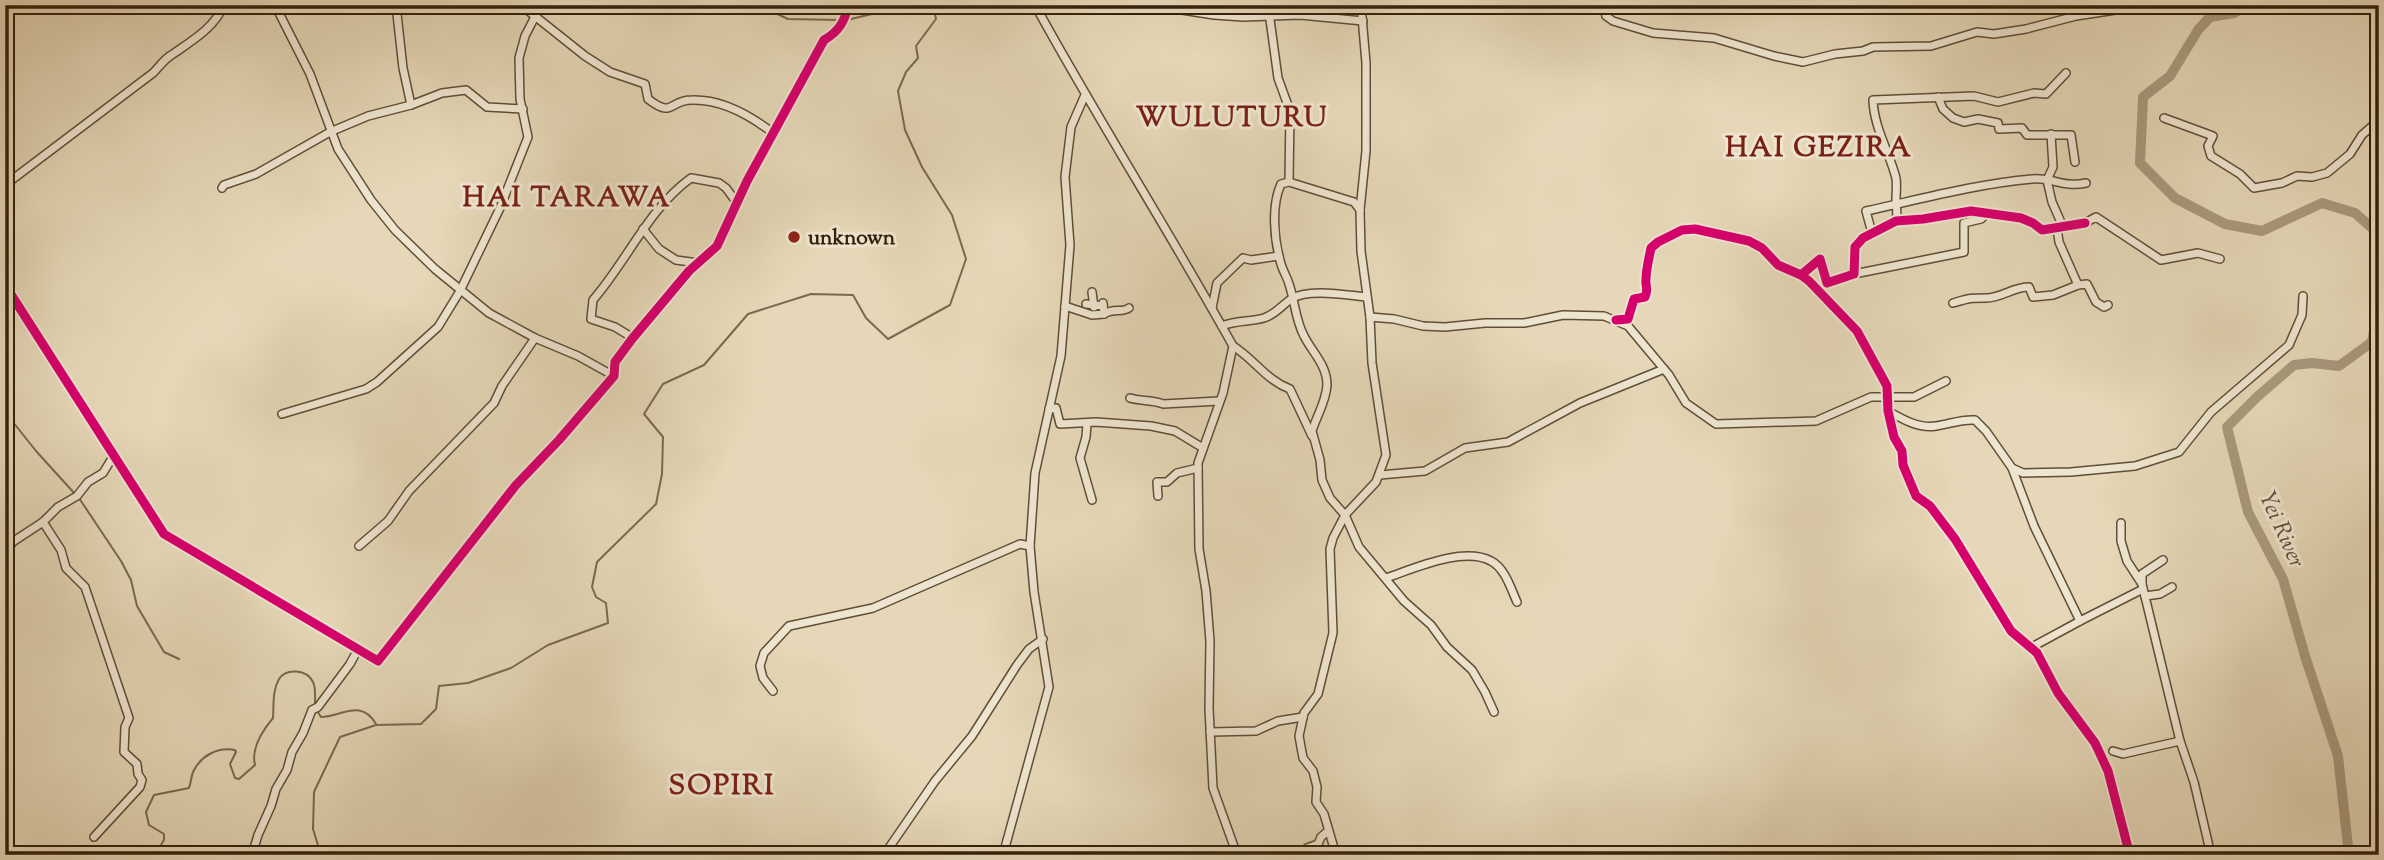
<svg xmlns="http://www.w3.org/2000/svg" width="2384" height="860" font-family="'Sorts Mill Goudy',serif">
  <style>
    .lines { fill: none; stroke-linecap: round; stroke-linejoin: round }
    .stream { stroke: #7a694f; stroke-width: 2 }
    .river { stroke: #a9997d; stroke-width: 10 }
    .minor-casing { stroke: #604e36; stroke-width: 10 }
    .minor { stroke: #eee5d0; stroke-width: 7 }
    .cycleway-casing { stroke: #eee5d0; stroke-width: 13 }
    .cycleway { stroke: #d6006c; stroke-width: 9 }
    .poi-dot { fill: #8f2418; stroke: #eee5d0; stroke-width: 2.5 }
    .labels { text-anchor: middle; stroke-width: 6; stroke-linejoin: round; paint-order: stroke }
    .poi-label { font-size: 21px; font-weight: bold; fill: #34210b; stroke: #eee5d0; text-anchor: start }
    .water-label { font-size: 23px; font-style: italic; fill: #5d4b33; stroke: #eee5d0 }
    .district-label { font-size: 28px; font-weight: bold; letter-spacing: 2px; fill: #7a1f14; stroke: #eee5d0 }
  </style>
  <rect width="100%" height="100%" fill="#e5d7b7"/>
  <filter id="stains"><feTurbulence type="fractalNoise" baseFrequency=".00286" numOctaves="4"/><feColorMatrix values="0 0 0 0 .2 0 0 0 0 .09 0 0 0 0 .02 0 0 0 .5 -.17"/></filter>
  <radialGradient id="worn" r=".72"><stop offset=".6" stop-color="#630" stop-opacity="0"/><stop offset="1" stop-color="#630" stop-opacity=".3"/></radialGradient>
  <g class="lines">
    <g class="stream">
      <polyline points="758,5 788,19 841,20"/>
      <polyline points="847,20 909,5"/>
      <polyline points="5,412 36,451 75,494"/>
      <polyline points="79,498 121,561 131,580 137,606 164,652 179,659"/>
      <path d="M316,709L321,717C341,717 361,698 376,724"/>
      <path d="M155,855L164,840V834L149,825L146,812L154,795L189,788C191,783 191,777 193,772C201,755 218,747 235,750L236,752L230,764L235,778L239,779L255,765C251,749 263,730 273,718C274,706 272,691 279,679C286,668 307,669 313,682C316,688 315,697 315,704"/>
      <polyline points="321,855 313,829 314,792 340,737 376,725 421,724 436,709 439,686 468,683 511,668 548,645 608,623 606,603 596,597 592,587 597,562 656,504 662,474 663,437 644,414 663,384 704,365 748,314 811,294 853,295 866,318 888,339 950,305 966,259 952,215 922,167 905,130 898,91 906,72 918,58 916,46 936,19 933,5"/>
    </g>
    <g class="river">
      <polyline points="2247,5 2234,13 2210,17 2198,30 2170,76 2143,97 2140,163 2175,198 2225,224 2262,231 2322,203 2355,213 2379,234"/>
      <polyline points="2349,855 2338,756 2305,656 2283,579 2248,512 2227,427 2257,397 2294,365 2312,363 2339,366 2372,342 2379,305"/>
    </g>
    <g class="minor-casing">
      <g id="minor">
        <polyline points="275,5 310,74 338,149 371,200 395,230 435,269 489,313 535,338 578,356 614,376"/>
        <polyline points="396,5 403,68 411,105"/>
        <path d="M521,5L585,56L610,72L645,84L648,99C674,119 668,100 692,100C721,99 751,116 773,133"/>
        <path d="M1035,5C1098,120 1169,231 1233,346L1223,393L1198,463L1199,549L1206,591L1210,641L1209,708L1213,788L1237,855"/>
        <polyline points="1150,5 1214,15 1243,17 1300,15 1363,21"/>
        <path d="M1268,5L1278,78L1290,111L1289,182L1281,184C1271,206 1274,240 1281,264C1283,271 1287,277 1289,284C1295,301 1295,319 1304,336C1312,352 1327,365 1327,385C1326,402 1317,415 1312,431L1320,460L1322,480L1330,498L1345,515L1359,547L1404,601L1431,625L1447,647L1472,670L1485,692L1494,712"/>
        <polyline points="1604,5 1606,16 1613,21 1653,33 1714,38 1774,56 1803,62 1835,54 1863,51 1873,47 1931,46 1977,32 1994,34 2026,29 2076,16 2135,7"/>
        <polyline points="1938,97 1943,109 1953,118 1964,122 1978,119 1998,123 1999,129 2022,128 2027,135 2071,135 2075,162"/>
        <polyline points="2164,118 2213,136 2208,146 2211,156 2240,174 2254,188 2282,183 2297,176 2312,177 2327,173 2350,154 2362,135 2379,120"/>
        <polyline points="2051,134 2053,167 2047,180 2052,202 2063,227"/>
        <polyline points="1289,182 1354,202 1360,210"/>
        <path d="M5,185L153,73C159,67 165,58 173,54C193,40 214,28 224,5"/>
        <polyline points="222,188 224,185 256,174 330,132 368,116 411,105 442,93 466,90 487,107 523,109"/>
        <path d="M1896,221C1898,213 1896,208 1896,200C1896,193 1897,185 1896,178C1889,151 1874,128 1873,100L1974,96L1998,102L2034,93L2046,94L2066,73"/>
        <polyline points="2057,228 2059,242 2078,285 2087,284 2096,302 2104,307 2108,305"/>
        <polyline points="643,229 659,249 676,260 698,263"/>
        <path d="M1872,233L1866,211C1921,199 1976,184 2032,179C2053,177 2063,188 2086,183"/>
        <polyline points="1854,274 1964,252 1964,223 1981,219 1987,213"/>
        <polyline points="1801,275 1820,259 1827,283 1854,274 1855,247 1863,238 1896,221 1923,219 1971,211 2021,218 2033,223 2042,230 2085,223 2096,217 2161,260 2198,253 2220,259"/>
        <path d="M5,285L164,534L378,661L516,485L559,440L614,376L615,362L632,339L689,271L717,246L747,181L824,40C840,31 844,21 849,5"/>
        <polyline points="1092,292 1094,307"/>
        <path d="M1953,303C1970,298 1969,298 1986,298C2001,298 2013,287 2029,287L2033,297L2053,295L2078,285"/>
        <polyline points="1086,304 1103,306"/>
        <polyline points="1065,306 1092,315 1104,314 1103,303"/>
        <polyline points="1212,308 1217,283 1243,258 1251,260 1279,256"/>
        <path d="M1104,314C1114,308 1122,313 1129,308"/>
        <polyline points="1370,317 1394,319 1423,326 1445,327 1485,323 1524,323 1563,315 1604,316 1628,326 1669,375 1686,403 1716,424 1816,421 1871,397 1914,397 1946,381"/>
        <path d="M1616,320L1628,319L1634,299L1645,297C1649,289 1645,287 1646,279C1646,270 1649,258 1651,248L1658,242L1682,230L1695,229L1749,241L1762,248L1778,265L1801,275L1809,281L1857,331L1887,386L1888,411L1894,437L1902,451L1903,465L1916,496L1930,506L1955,539L2011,631L2037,653L2058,693L2095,743L2108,771L2128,848L2132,855"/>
        <path d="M1222,326C1235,320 1250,322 1264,318C1276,314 1281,306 1291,299C1308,288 1346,295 1366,297"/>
        <path d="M633,338L615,327L591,319L593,300C627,261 649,208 691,178L719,183L726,188L737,203"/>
        <path d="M1233,346C1254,359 1266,380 1290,389L1312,436"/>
        <path d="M1130,398C1139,401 1156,400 1163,404L1219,401"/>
        <polyline points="1049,409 1056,408 1060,424 1096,422 1151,426 1175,431 1203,448"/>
        <path d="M1888,411C1902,419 1919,429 1936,426C1950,424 1961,419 1975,420L1986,431L2012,468L2023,473L2071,472L2135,466L2179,452L2211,412L2289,345L2302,315L2303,296"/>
        <polyline points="282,414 366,389 377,382 438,327 460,291 500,208 528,137 520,99 519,58 525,36 541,5"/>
        <polyline points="1087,424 1086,437 1080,458 1092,500"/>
        <polyline points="2012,468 2034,526 2080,621 2143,589"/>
        <polyline points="1380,475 1425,471 1465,448 1508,442 1580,403 1664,369"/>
        <polyline points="1158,496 1157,482 1167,482 1177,473 1198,468"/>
        <polyline points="2121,523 2121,541 2127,561 2142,584 2180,741"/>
        <polyline points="359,546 388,521 409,491 494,403 502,386 535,338"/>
        <polyline points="5,551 14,541 43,522"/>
        <path d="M1386,578C1413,569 1463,546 1491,561C1505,568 1511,589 1517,602"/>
        <polyline points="2142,583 2142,574 2163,560"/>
        <polyline points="2145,596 2160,594 2172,587"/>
        <polyline points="2032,647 2080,621"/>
        <polyline points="773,691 763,678 760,666 764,653 789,626 873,608 1020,544 1030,546"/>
        <polyline points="1210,732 1256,731 1278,721 1303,717"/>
        <polyline points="2113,751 2123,754 2180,741 2194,782 2211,855"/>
        <polyline points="94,837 140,787 142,780 138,774 137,764 124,752 125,727 129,718 85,587 66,568 61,550 43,522 58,507 77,496 88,482 103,473 111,460 115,459"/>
        <polyline points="252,855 258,835 271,806 276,789 287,770 292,752 303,733 312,710 318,707 350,664 358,649"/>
        <polyline points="884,855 935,781 972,736 1017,665 1029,649 1043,639"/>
        <polyline points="1003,855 1049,687 1034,592 1030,546 1035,473 1061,356 1070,245 1065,177 1071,127 1085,95"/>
        <polyline points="1302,855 1307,848 1318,844 1321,837 1328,831"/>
        <polyline points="1336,855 1324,814 1316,802 1317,787 1313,771 1303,758 1299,736 1304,713 1318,694 1333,633 1330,549 1333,538 1345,515 1376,482 1386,455 1372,363 1370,317 1361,251 1360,210 1366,151 1366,63 1361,5"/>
      </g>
    </g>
    <use href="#minor" class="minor"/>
    <g class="cycleway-casing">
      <g id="cycleway">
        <polyline points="1801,275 1820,259 1827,283 1854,274 1855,247 1863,238 1896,221 1923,219 1971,211 2021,218 2033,223 2042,230 2085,223"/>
        <path d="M5,285L164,534L378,661L516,485L559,440L614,376L615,362L632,339L689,271L717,246L747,181L824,40C840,31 844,21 849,5"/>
        <path d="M1616,320L1628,319L1634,299L1645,297C1649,289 1645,287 1646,279C1646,270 1649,258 1651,248L1658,242L1682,230L1695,229L1749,241L1762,248L1778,265L1801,275L1809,281L1857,331L1887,386L1888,411L1894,437L1902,451L1903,465L1916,496L1930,506L1955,539L2011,631L2037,653L2058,693L2095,743L2108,771L2128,848L2132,855"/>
      </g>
    </g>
    <use href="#cycleway" class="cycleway"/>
  </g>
  <circle class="poi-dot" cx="794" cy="237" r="7"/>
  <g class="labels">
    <g class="poi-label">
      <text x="808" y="244">unknown</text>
    </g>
    <g class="water-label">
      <text transform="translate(2283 529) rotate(66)" y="8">Yei River</text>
    </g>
    <g class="district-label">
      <text x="1232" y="126">WULUTURU</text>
      <text x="1819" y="156">HAI GEZIRA</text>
      <text x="567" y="206">HAI TARAWA</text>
      <text x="722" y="794">SOPIRI</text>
    </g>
  </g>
  <rect width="2384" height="860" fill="none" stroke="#e5d7b7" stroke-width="28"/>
  <rect x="7" y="7" width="2370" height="846" fill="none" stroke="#34210b" stroke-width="3.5"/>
  <rect x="14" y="14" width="2356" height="832" fill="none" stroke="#34210b" stroke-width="2"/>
  <rect width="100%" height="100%" filter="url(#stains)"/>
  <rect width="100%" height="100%" fill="url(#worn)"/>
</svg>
